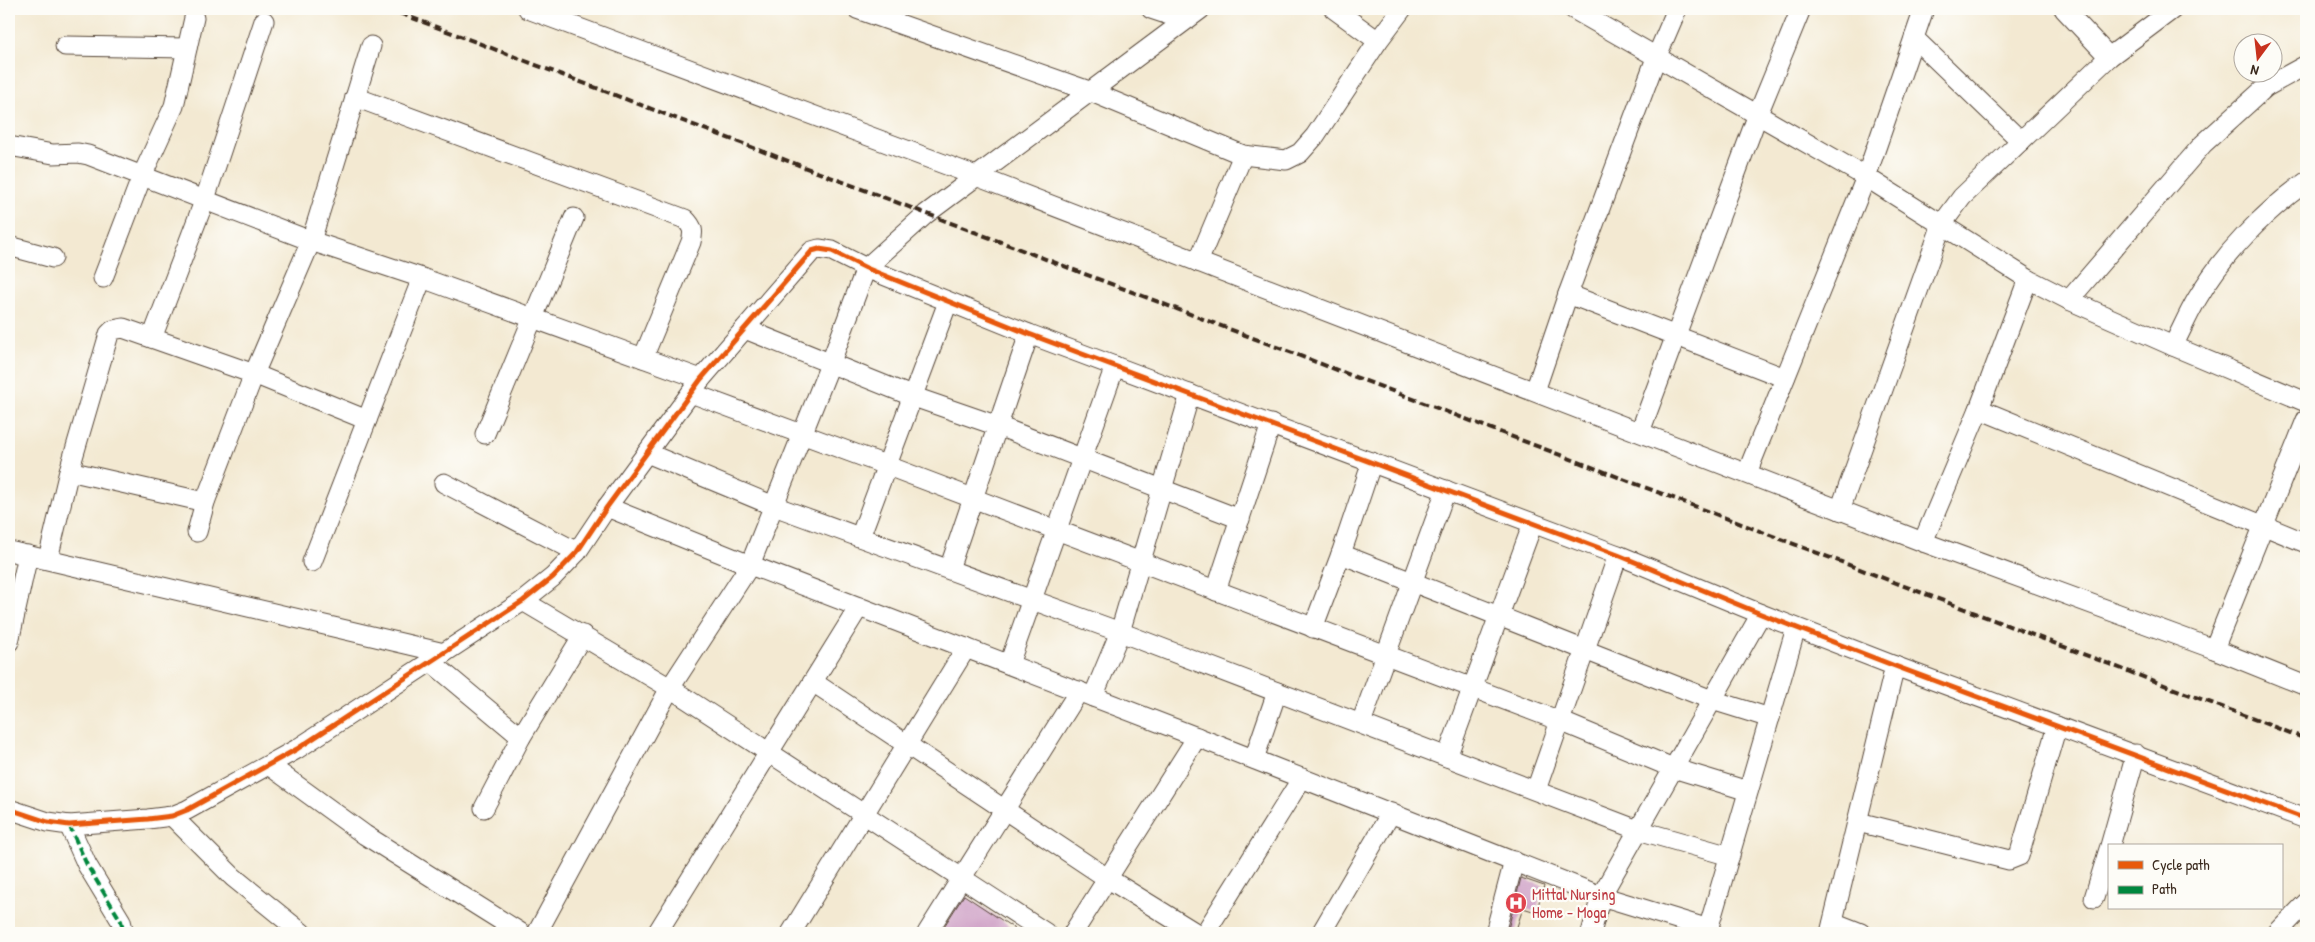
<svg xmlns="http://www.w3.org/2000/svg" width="2315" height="942" font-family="'Patrick Hand',sans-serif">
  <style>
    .building { fill: #cb99c2 }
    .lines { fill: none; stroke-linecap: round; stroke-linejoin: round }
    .minor-casing { stroke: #574739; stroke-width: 21 }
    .minor { stroke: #fff; stroke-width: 19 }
    .rail { stroke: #3b2a1e; stroke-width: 4; stroke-dasharray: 8 4; stroke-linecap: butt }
    .quiet { stroke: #00873e; stroke-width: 4; stroke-dasharray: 8 4; stroke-linecap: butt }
    .cycleway-casing { stroke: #fdfcf7; stroke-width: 8 }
    .cycleway { stroke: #e8590c; stroke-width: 5 }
    .labels { text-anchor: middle; stroke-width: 4.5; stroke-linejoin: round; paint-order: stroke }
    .health-label { font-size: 16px; fill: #be3a42; stroke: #fdfcf7; text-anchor: start }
  </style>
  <rect width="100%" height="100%" fill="#fdfcf7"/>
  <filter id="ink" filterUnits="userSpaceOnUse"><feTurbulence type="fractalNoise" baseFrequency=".02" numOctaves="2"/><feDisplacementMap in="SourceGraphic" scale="10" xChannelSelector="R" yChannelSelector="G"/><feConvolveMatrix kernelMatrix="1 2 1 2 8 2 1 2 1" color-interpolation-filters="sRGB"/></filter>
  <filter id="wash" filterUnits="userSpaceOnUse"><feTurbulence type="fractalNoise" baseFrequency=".0096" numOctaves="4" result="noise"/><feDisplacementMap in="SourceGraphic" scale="20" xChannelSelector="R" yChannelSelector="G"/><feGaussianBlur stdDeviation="1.12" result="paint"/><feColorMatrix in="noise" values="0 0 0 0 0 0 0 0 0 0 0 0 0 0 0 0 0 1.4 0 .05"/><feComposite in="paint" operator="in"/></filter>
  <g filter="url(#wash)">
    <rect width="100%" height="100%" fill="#f3e9d2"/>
    <g id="blocks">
      <g class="building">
        <polygon points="1521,878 1544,886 1536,912 1523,908 1515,933 1507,933"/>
        <polygon points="964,895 1021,933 951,933 943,928"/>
      </g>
    </g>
  </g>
  <g filter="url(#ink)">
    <use href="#blocks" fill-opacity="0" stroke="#574739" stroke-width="1"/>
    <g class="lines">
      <g class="minor-casing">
        <g id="minor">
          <polyline points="528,9 976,176 1923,542 2214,649 2306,686"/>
          <polyline points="857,9 1089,91 1243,155 1286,160 1300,153 1315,136 1378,41 1402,9"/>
          <polyline points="1151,9 1184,20"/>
          <polyline points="1334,9 1378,41"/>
          <polyline points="1573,9 1866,177 2028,279 2069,300 2173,346 2306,402"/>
          <polyline points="2064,9 2109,57 2173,9"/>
          <polyline points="1914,38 2021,141"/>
          <polyline points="65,46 187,48"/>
          <path d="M355,97L685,219C693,227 694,231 691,242L643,358"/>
          <polyline points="9,146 53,154 78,153 88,155 311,241 422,278"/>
          <polyline points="9,246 53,258"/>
          <polyline points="1198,262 1243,155"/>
          <polyline points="103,278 142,176 174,106 194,18"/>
          <polyline points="1568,294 1656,58 1677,9"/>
          <polyline points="2069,300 2203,144 2266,87 2306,65"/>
          <polyline points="745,329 914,397 998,426 1240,519"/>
          <polyline points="152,338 205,199 264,21"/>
          <path d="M2173,346C2181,331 2188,314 2197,299C2223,254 2264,212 2306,182"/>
          <polyline points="1535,391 1568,294 1785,378"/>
          <polyline points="691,393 888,466 1560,721 1673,768 1748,791"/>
          <polyline points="1979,409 2028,279"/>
          <polyline points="1640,432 1758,114 1801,9"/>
          <polyline points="485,434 574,218"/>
          <polyline points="647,453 774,506 1120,632 1638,830 1730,856"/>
          <polyline points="69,471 205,502"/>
          <polyline points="1747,473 1866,177 1924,9"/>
          <polyline points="444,483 577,552"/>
          <polyline points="607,507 750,565 1197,737 1601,896 1709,929 1713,933"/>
          <polyline points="1840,510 1942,224 1962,197 2109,57"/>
          <polyline points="197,532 205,502 254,374 311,241 371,46"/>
          <polyline points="860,537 948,302"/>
          <polyline points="1923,542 1979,409 2306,543"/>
          <polyline points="9,551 444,653"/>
          <polyline points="1341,554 1712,700 1770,718"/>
          <polyline points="48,559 69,471 109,334 113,330 123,328 254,374 367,420"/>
          <polyline points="312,562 422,278 701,379"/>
          <polyline points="949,569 1029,334"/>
          <polyline points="1216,591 1271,424"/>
          <polyline points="523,601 670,688 1046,933"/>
          <polyline points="1313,628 1341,554 1372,462"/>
          <polyline points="9,642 28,555"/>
          <polyline points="2214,649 2306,420"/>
          <polyline points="430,661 521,737"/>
          <polyline points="1009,664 1115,366"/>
          <polyline points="813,682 1107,878 1196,933"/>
          <polyline points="1093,697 1120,632 1190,394"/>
          <polyline points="1361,723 1446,490"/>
          <polyline points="1447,757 1533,523"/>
          <polyline points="1254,759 1277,692"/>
          <polyline points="270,766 365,835 521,933"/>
          <polyline points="1536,790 1618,555"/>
          <polyline points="484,808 521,737 583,635"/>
          <polyline points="9,809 48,822 69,825 148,819 172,816 187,810 297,749 523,601 553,577 577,552 607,507 701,379 812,251 819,249 832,251 866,268 1029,334 1618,555 1761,614 1895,666 2306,819"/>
          <polyline points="172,816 233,877 302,933"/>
          <polyline points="1858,822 2009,860 2019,856 2057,726"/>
          <polyline points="69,825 87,865 121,921 124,933"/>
          <polyline points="2110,846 2136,754"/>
          <polyline points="2094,898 2109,849"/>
          <polyline points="1833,922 1861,933"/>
          <polyline points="537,933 670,688 750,565 831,362 866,268 926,214 1201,9"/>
          <polyline points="657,933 859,607"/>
          <polyline points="791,933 966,648"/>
          <polyline points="927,933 1079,691"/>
          <polyline points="1073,933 1197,737"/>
          <polyline points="1205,933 1302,778"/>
          <polyline points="1321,933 1391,813"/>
          <polyline points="1495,933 1514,861"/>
          <polyline points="1591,933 1601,896 1761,614"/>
          <polyline points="1707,933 1796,628"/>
          <polyline points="1830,933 1895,666"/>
          <polyline points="2277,933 2306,903"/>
        </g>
      </g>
      <use href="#minor" class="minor"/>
      <polyline class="rail" points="389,9 2306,739"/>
      <polyline class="quiet" points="69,825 87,865 121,921 124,933"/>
      <g class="cycleway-casing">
        <polyline id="cycleway" points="9,809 48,822 69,825 148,819 172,816 187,810 297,749 523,601 553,577 577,552 607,507 701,379 812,251 819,249 832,251 866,268 1029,334 1618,555 1761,614 1895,666 2306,819"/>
      </g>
      <use href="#cycleway" class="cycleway"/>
    </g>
  </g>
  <defs>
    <g id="hospital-disc" transform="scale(1.125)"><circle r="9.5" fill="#e0444e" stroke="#fdfcf7"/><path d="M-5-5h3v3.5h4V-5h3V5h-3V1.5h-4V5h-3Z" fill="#fff"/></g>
  </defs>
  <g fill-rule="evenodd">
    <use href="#hospital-disc" x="1516" y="903"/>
  </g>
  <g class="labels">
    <g class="health-label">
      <text x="1532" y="900">Mittal Nursing<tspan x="1532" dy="18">Home - Moga</tspan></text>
    </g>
  </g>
  <rect width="2315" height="942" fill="none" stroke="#fdfcf7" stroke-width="30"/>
  <rect x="2108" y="844" width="175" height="65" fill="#fdfcf7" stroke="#afa8a0"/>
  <rect x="2118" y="861" width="25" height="8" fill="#e8590c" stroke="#afa8a0"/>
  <text x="2152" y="870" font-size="15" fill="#3b2a1e">Cycle path</text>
  <rect x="2118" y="886" width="25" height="8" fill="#00873e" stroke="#afa8a0"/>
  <text x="2152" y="894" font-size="15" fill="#3b2a1e">Path</text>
  <g transform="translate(2258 58) rotate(195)"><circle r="24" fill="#fdfcf7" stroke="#afa8a0"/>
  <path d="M0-4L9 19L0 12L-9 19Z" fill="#c8321e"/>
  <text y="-8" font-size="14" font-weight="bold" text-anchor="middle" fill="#3b2a1e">N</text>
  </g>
</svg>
